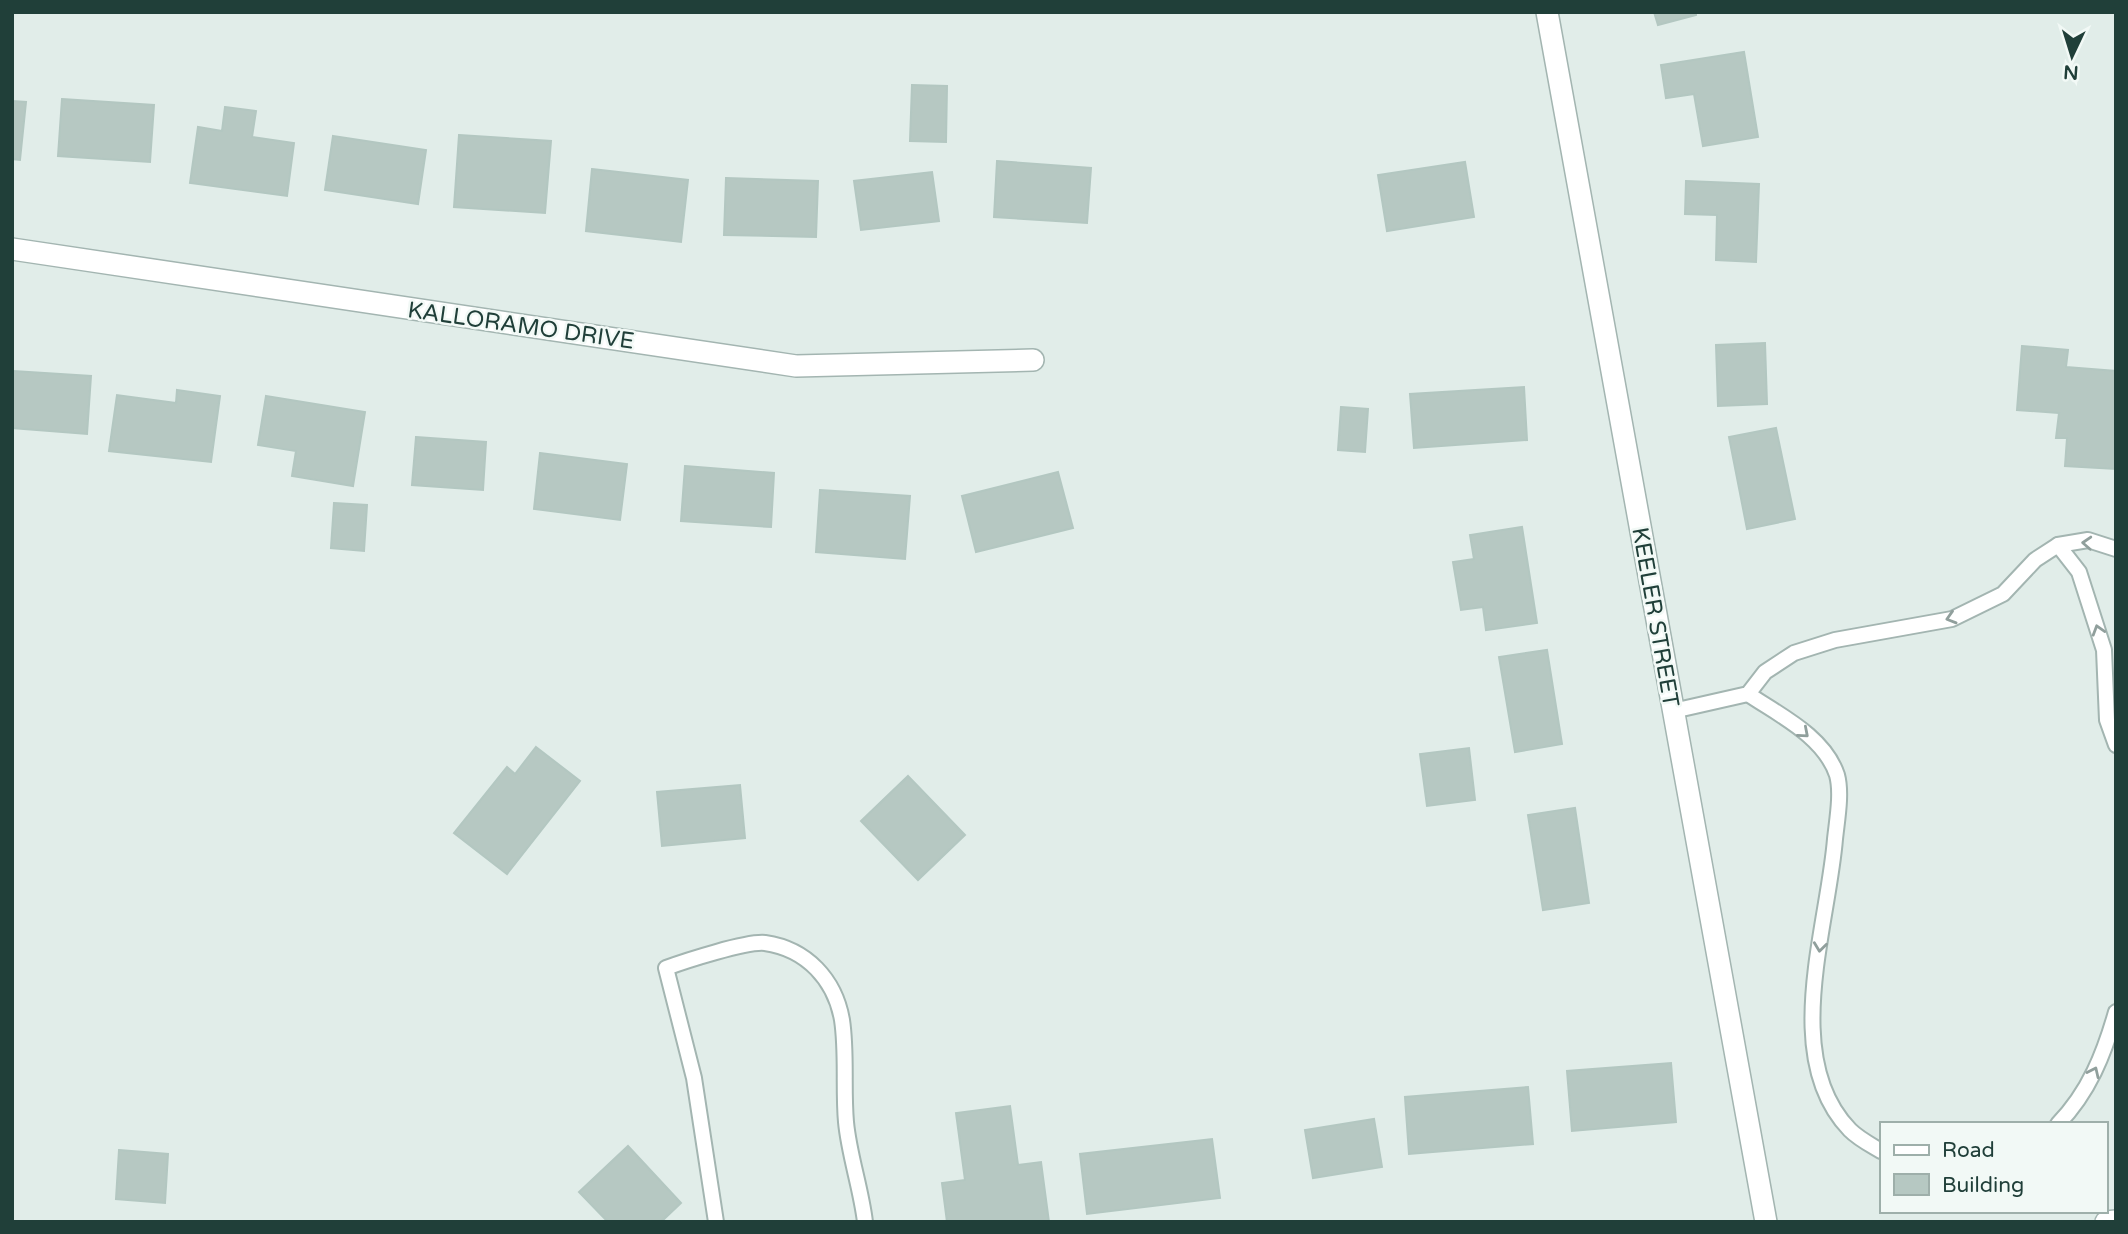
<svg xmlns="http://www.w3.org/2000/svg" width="2128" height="1234" font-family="'Varela Round',sans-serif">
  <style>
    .building { fill: #b6c8c2; stroke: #b3c7c1; stroke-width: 2 }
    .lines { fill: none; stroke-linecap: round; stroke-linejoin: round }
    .service-casing { stroke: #a3b5b1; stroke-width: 18 }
    .minor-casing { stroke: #a3b5b1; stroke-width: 24 }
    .tertiary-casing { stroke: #a3b5b1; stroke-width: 24 }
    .service { stroke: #fff; stroke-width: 14 }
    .minor { stroke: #fff; stroke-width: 21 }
    .tertiary { stroke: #fff; stroke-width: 21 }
    .oneway { stroke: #909f9c }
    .labels { text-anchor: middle; stroke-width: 5; stroke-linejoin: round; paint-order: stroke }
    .street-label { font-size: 23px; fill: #203f39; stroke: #f2f9f6 }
  </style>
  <rect width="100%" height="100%" fill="#e1ede9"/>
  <g class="building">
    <polygon points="1654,12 1696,12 1696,15 1658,25"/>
    <polygon points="1744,52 1758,137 1703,146 1694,94 1666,98 1661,65"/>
    <polygon points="912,85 947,86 946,142 910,141"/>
    <polygon points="62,99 154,105 150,162 58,156"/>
    <polygon points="12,101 26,102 20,160 12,159"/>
    <polygon points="225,107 256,111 252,137 294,143 287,196 190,183 198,127 222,131"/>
    <polygon points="459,135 551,141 545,213 454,207"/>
    <polygon points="333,136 426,150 418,204 325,190"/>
    <polygon points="997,161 1091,168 1087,223 994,217"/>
    <polygon points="1465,162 1474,217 1387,231 1378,175"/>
    <polygon points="592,169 688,180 681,242 586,231"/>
    <polygon points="932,172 939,221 861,230 854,181"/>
    <polygon points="726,178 818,181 816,237 724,235"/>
    <polygon points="1686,181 1759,184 1756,262 1716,260 1717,215 1685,214"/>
    <polygon points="1765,343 1767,404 1718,406 1716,345"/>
    <polygon points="2022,346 2068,350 2066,367 2116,371 2116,469 2065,466 2067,438 2056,438 2059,413 2017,410"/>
    <polygon points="13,371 91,376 87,434 12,428"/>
    <polygon points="1524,387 1527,440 1414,448 1410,394"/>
    <polygon points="177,390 220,396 211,462 109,451 117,395 176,403"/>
    <polygon points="266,396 365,412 353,486 292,476 296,451 258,445"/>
    <polygon points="1341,407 1368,409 1365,452 1338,450"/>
    <polygon points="1776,428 1795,519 1747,529 1729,437"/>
    <polygon points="416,437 486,442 483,490 412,485"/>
    <polygon points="540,453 627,464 620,520 534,509"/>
    <polygon points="685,466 774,473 771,527 681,521"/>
    <polygon points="1058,472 1073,528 976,552 962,496"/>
    <polygon points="820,490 910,496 905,559 816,552"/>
    <polygon points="334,503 367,505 364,551 331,548"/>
    <polygon points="1522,527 1537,623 1486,630 1483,607 1461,610 1453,562 1474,559 1470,535"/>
    <polygon points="1547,650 1562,744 1515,752 1499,657"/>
    <polygon points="536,747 580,781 507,874 454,833 507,767 515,774"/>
    <polygon points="1469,748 1475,800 1427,806 1420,754"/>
    <polygon points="908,776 965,835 918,880 861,821"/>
    <polygon points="740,785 745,838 662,846 657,792"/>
    <polygon points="1575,808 1589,903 1543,910 1528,815"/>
    <polygon points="1671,1063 1676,1122 1572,1131 1567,1071"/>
    <polygon points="1528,1087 1533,1144 1409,1154 1405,1097"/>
    <polygon points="1010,1106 1018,1165 1041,1162 1049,1222 947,1222 942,1183 965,1180 956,1113"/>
    <polygon points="1374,1119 1382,1167 1313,1178 1305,1130"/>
    <polygon points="1212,1139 1220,1198 1087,1214 1080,1154"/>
    <polygon points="628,1146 681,1203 661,1222 608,1222 579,1192"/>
    <polygon points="119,1150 168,1154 165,1203 116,1199"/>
  </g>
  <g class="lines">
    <g class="service-casing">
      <g id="service">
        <polyline points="2058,545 2088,540 2116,549"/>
        <path d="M1748,694C1779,715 1824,736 1837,775C1842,793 1837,820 1835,839C1828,927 1780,1058 1850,1130C1859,1139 1871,1145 1881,1151"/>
        <polyline points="1673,711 1748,694 1765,672 1794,653 1835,640 1952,619 2003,594 2035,560 2058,545 2079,572 2104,650 2107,720 2116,745"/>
        <path d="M2058,1124C2089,1092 2104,1054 2116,1012"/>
        <path d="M716,1222L694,1078L666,968C685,961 747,941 765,943C807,949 835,980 842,1020C847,1053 843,1088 846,1122C849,1155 861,1188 865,1222"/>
      </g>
    </g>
    <g class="minor-casing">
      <g id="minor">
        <polyline points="1547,12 1766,1222"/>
        <polyline points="12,249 796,366 1033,360"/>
      </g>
    </g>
    <g class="tertiary-casing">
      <polyline id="tertiary" points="2106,1222 2116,1221"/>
    </g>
    <use href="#service" class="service"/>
    <use href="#minor" class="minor"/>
    <use href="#tertiary" class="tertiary"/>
  </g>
  <defs><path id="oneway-chevron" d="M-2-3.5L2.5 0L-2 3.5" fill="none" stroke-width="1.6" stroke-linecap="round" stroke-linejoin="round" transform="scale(1.75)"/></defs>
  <g class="oneway">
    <use href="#oneway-chevron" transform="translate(2087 543) rotate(-177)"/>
    <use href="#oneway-chevron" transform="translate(1951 618) rotate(163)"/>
    <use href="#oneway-chevron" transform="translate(2098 630) rotate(-107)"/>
    <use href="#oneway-chevron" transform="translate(1804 733) rotate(41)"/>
    <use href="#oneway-chevron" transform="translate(1820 947) rotate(97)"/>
    <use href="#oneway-chevron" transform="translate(2094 1072) rotate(-65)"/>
  </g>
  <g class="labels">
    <g class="street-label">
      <text transform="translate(521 325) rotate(8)" y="8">KALLORAMO DRIVE</text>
      <text transform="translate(1656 617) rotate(80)" y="8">KEELER STREET</text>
    </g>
  </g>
  <rect width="2128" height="1234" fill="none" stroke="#203f39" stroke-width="28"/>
  <rect x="1880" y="1122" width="228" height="91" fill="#f2f9f6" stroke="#9eafaa" stroke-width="2"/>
  <rect x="1894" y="1145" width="35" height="10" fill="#ffffff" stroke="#9eafaa" stroke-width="2"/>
  <text x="1942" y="1157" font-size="21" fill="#203f39">Road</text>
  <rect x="1894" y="1174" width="35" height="21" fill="#b6c8c2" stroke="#9eafaa" stroke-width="2"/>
  <text x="1942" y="1192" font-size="21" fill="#203f39">Building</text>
  <g transform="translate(2072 56) rotate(184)" stroke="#f2f9f6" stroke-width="5" paint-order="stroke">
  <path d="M0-5L12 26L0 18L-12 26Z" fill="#203f39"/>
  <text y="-10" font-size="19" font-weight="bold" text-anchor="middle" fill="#203f39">N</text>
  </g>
</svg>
